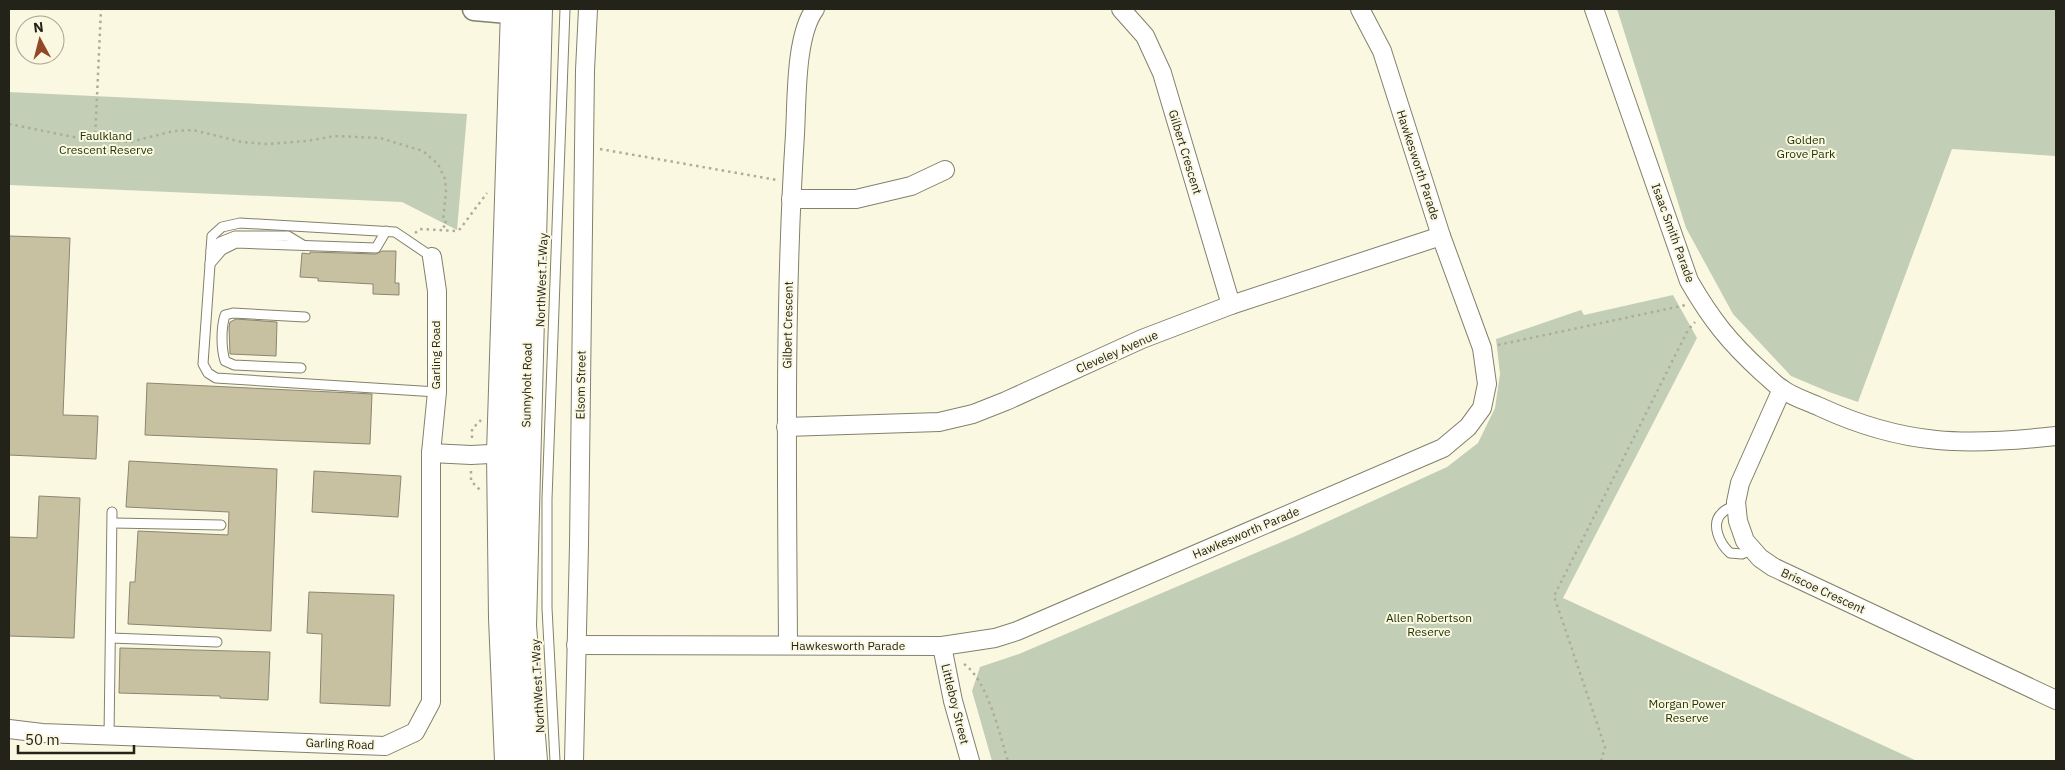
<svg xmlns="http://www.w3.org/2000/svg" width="2065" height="770" font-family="'IBM Plex Sans',sans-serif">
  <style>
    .green { fill: #c2cfb6 }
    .building { fill: #c7c1a1; stroke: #8a8672 }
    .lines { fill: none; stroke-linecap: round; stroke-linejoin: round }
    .service-casing { stroke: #83806c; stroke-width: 11 }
    .minor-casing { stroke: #83806c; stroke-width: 20 }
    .tertiary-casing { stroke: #83806c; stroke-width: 25 }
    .primary-casing { stroke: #83806c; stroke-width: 30 }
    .path { stroke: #aeac9a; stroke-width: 2.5; stroke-dasharray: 2.5 4; stroke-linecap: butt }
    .service { stroke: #fff; stroke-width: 9 }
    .minor { stroke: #fff; stroke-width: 18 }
    .tertiary { stroke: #fff; stroke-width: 22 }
    .primary { stroke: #fff; stroke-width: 28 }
    .labels { text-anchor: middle; stroke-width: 4; stroke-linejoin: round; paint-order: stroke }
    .park-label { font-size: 12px; fill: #213506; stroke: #fbf8e1 }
    .street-label { font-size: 12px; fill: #24231a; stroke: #fbf8e1 }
  </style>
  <rect width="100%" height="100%" fill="#fbf8e1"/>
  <g class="green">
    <polygon points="1617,9 2056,9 2056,156 1952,149 1858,402 1829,392 1791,376 1733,314 1686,228"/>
    <polygon points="9,92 467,114 457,230 402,202 9,185"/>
    <polygon points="1673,295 1697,338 1563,598 1917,761 992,761 972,691 980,667 1019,654 1298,535 1447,467 1478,443 1495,408 1500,374 1496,339 1581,310 1584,315"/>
  </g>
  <g class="building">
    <polygon points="9,236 70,238 63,415 98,416 96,459 9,455"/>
    <polygon points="382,251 396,251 395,283 399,283 399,295 373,294 373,284 318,281 318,278 300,277 302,253 310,254 310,252 376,254"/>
    <polygon points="236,319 277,322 276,356 230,354 229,327 230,322"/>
    <polygon points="147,383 372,394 370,444 145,435"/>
    <polygon points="129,461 277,469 271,631 128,624 130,582 135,582 138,531 228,535 229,512 126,507"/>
    <polygon points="314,471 401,476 398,517 312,512"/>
    <polygon points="39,496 80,498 74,638 9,636 9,537 37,538"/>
    <polygon points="309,592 394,595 390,706 320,703 322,634 307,633"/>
    <polygon points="120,648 270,652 268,700 220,698 220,696 119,693"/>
  </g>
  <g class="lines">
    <g class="service-casing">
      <g id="service">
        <polyline points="211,251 220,242 235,236 288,236 303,245"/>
        <polyline points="432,257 395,232 240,223 222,227 212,236 203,364 208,373 216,378 437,392"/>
        <polyline points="210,264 222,250 236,243 376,248 386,231"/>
        <path d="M301,368L234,365L225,361C221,348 221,328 225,315L233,313L305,317"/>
        <path d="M1736,505C1732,507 1725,509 1722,513C1710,524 1720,544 1730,553L1742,554L1752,549"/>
        <polyline points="113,523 221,525"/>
        <polyline points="111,638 217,642"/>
        <polyline points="109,736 112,512"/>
        <polyline points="555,761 547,608 547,499 565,9"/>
      </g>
    </g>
    <g class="minor-casing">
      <g id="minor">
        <polyline points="1121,9 1145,36 1162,73 1231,305"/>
        <path d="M1594,9L1689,281C1711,319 1729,342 1762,372C1768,377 1775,385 1782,389C1793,397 1807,401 1820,407C1904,446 1966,446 2056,436"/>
        <polyline points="791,199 856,199 911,186 945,170"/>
        <polyline points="1782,389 1740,483 1736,502 1738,521 1745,541 1760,558 1773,567 2056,700"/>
        <polyline points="786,427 939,422 973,414 1006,401 1142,339 1231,305 1441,236"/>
        <polyline points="431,453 471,455 511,453"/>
        <polyline points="576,645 942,646 995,638 1017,631 1443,448 1468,427 1482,408 1487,384 1482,348 1441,236 1382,51 1360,9"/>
        <path d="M788,645C787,475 784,304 795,134C797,100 795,36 815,9"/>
        <polyline points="942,646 953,701 970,761"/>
        <polyline points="9,729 42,733 385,746 415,732 431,702 431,453 437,392 437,291 432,257"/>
        <polyline points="574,761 579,544 585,70 588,9"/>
      </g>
    </g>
    <g class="tertiary-casing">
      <polyline id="tertiary" points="474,9 531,14"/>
    </g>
    <g class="primary-casing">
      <g id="primary">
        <polyline points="509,761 503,618 501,453 515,9"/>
        <polyline points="533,761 522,626 538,9"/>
      </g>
    </g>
    <g class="path">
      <polyline points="9,124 84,139 130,142 174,131 193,130 242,142 267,144 307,141 335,136 380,138 423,151 438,164 445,179 446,192 443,220 447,223 441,230"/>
      <polyline points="95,140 101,9"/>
      <polyline points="600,149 777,180"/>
      <polyline points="415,233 420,229 456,231 460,229 487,193"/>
      <polyline points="1498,345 1686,305"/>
      <polyline points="472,438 472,429 481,420"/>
      <polyline points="471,471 471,481 480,490"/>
      <path d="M964,664C988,681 999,733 1008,761"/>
      <polyline points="1601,761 1605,747 1554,596 1688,330 1695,322"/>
    </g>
    <use href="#service" class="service"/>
    <use href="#minor" class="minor"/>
    <use href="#tertiary" class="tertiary"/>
    <use href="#primary" class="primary"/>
  </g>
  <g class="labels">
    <g class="park-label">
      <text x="106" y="140">Faulkland<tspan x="106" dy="14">Crescent Reserve</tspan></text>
      <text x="1806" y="144">Golden<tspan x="1806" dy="14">Grove Park</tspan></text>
      <text x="1429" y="622">Allen Robertson<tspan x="1429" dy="14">Reserve</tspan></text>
      <text x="1687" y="708">Morgan Power<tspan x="1687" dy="14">Reserve</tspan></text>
    </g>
    <g class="street-label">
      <text transform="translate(1185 152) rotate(73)" y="4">Gilbert Crescent</text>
      <text transform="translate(1418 165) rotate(72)" y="4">Hawkesworth Parade</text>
      <text transform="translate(1673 233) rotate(70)" y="4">Isaac Smith Parade</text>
      <text transform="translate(542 280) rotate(-88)" y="4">NorthWest T-Way</text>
      <text transform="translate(788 325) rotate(-89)" y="4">Gilbert Crescent</text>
      <text transform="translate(1117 352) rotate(-24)" y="4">Cleveley Avenue</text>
      <text transform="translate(436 355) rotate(-90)" y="4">Garling Road</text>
      <text transform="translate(527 385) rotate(-89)" y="4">Sunnyholt Road</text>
      <text transform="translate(581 385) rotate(-89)" y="4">Elsom Street</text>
      <text transform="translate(1246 533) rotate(-23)" y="4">Hawkesworth Parade</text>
      <text transform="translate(1823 591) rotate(25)" y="4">Briscoe Crescent</text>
      <text x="848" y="650">Hawkesworth Parade</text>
      <text transform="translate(538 686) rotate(-93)" y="4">NorthWest T-Way</text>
      <text transform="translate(955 704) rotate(76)" y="4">Littleboy Street</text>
      <text transform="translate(340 744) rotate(2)" y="4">Garling Road</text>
    </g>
  </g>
  <rect width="2065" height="770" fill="none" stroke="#24231a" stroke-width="20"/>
  <g transform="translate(40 40) rotate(353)"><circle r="24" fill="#fbf8e1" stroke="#a5a391"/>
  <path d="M0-4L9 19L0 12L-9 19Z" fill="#904826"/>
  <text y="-8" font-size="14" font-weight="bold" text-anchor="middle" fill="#24231a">N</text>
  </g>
  <path d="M18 745v8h116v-8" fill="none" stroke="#24231a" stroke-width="2.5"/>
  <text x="25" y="745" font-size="15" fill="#24231a" stroke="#fbf8e1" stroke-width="4" paint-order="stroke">50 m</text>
</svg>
